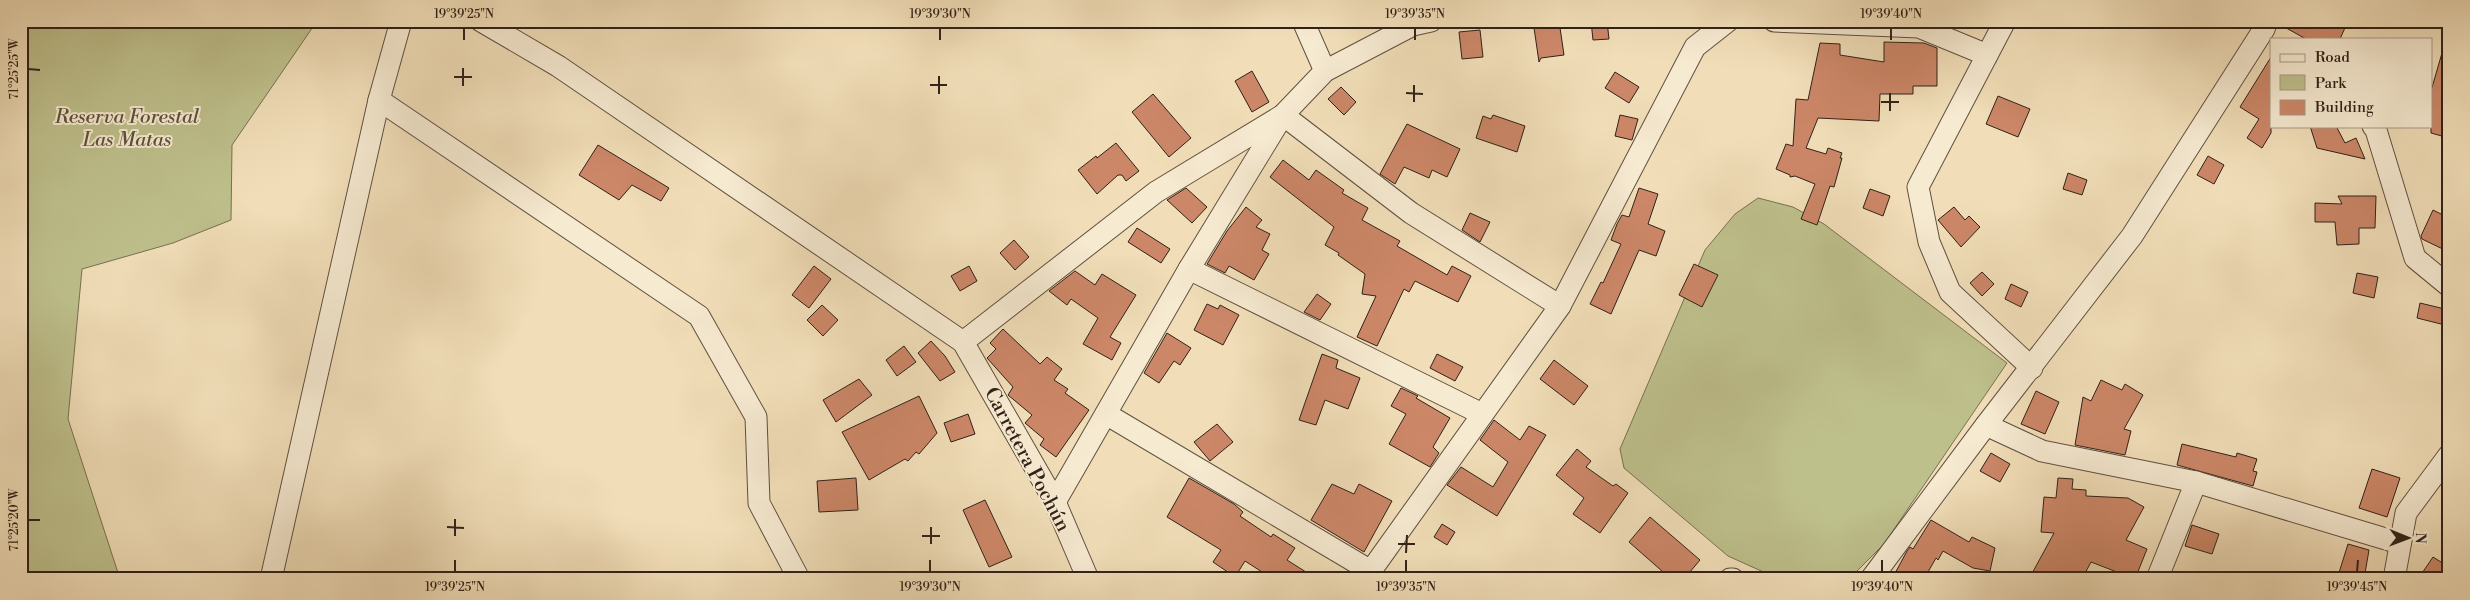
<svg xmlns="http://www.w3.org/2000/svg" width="2470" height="600" font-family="'Libre Bodoni',serif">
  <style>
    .green { fill: #bec08c; stroke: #777052 }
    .building { fill: #cc8768; stroke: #302118 }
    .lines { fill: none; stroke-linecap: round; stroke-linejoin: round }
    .minor-casing { stroke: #605040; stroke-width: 23 }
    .minor { stroke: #f6ead1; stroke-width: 21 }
    .ticks { fill: none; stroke: #302118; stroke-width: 2 }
    .labels { text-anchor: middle; stroke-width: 4; stroke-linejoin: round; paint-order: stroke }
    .park-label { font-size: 20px; font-style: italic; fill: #5b513b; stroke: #f6ead1 }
    .street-label { font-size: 20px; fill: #302118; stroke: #f6ead1 }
    .neatline { fill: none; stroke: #302118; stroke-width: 2 }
    .ticks-label { font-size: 12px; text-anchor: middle; fill: #302118 }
  </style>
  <rect width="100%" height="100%" fill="#f1deb8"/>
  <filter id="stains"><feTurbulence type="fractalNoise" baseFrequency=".004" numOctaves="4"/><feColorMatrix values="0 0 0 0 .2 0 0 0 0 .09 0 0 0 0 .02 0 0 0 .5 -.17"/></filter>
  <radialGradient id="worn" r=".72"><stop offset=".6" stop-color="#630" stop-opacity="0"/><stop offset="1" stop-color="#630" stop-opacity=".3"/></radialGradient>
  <g class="green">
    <polygon points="21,21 317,21 232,145 231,220 173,243 82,269 68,419 120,579 21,579"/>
    <polygon points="1758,198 1793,207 1824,224 2007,363 1884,544 1849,579 1779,579 1728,556 1624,468 1620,449 1705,250 1735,214"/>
  </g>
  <g class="building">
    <polygon points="1533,21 1559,21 1564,55 1541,58 1539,62"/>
    <polygon points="1591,21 1607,21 1609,39 1593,40"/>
    <polygon points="2279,21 2348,21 2340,39 2306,39 2279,24"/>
    <polygon points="1480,30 1483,57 1462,59 1459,32"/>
    <polygon points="1884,42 1924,43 1937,48 1937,86 1913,86 1913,94 1880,94 1879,121 1818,118 1806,148 1826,154 1828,148 1842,153 1840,158 1842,158 1834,187 1830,186 1817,225 1801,219 1815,184 1795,176 1790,177 1790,175 1776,169 1786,144 1793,146 1796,99 1808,100 1820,43 1840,44 1840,55 1884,62"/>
    <polygon points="2444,46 2449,47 2449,138 2431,133 2431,91"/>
    <polygon points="2271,57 2271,133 2262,148 2247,138 2259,119 2240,107"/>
    <polygon points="1252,71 1269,102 1252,112 1235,81"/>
    <polygon points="1615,72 1639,87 1629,103 1605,88"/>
    <polygon points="1341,87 1356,102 1344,115 1328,99"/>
    <polygon points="1153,94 1191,138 1169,157 1132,112"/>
    <polygon points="1998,96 2030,109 2018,137 1986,124"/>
    <polygon points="1493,115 1525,126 1517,152 1476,138 1483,116 1491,119"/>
    <polygon points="1620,115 1638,119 1632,140 1615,136"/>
    <polygon points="1407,124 1460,149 1447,177 1432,170 1429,178 1404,167 1395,184 1380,174"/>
    <polygon points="2310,126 2336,126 2345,143 2356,138 2365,159 2317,148"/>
    <polygon points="1116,143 1139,171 1126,181 1122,175 1118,175 1097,194 1078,170 1096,156 1097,158"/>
    <polygon points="598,145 669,188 661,201 632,185 619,200 579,175"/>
    <polygon points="2208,156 2224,165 2214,184 2197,175"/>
    <polygon points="1283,160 1309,180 1316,170 1344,190 1342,193 1368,208 1362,220 1400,241 1397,246 1447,275 1452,266 1471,276 1458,302 1415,281 1409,292 1404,289 1377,346 1357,337 1376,296 1362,294 1365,274 1338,255 1339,253 1325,245 1334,227 1270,177"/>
    <polygon points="2068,173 2087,180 2082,195 2063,189"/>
    <polygon points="1186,188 1207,207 1192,223 1167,200"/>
    <polygon points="1639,188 1658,194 1648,224 1665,231 1656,256 1639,250 1611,314 1590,304 1601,282 1603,283 1621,244 1611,240 1617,224 1622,215 1629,217"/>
    <polygon points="1870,189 1890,196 1883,216 1863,208"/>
    <polygon points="2338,196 2376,196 2375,228 2359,228 2359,244 2337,245 2335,222 2315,222 2315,203 2342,204"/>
    <polygon points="1246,207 1262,220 1256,227 1270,234 1262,250 1269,254 1254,280 1229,266 1225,273 1207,264 1227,231"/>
    <polygon points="1954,207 1965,220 1969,216 1980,227 1961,247 1938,220"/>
    <polygon points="2433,210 2449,218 2449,252 2422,239 2421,236"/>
    <polygon points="1470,213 1490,222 1480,242 1462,230"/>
    <polygon points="1137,228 1170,249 1161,263 1128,242"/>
    <polygon points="1014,240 1029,257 1015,270 1000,253"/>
    <polygon points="1694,264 1718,275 1702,307 1679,295"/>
    <polygon points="814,266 831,279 809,308 792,295"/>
    <polygon points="969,266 977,281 960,291 951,276"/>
    <polygon points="1075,271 1095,285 1102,274 1136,295 1110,337 1121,343 1112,360 1083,344 1098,318 1071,299 1067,305 1049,291"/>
    <polygon points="1982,272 1994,284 1982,296 1970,283"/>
    <polygon points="2357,273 2378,277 2374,298 2353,293"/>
    <polygon points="2011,284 2028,292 2021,307 2005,299"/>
    <polygon points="1317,294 1331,304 1320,320 1304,312"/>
    <polygon points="2420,303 2449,310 2449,326 2417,318"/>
    <polygon points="1207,304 1218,309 1220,305 1239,315 1223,345 1194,330"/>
    <polygon points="822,305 838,320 823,336 807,320"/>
    <polygon points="1003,329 1040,364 1047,357 1062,369 1054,380 1068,389 1065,393 1089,410 1056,457 1040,445 1044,439 1025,423 1032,415 1008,395 1013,387 987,358 996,349 990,343"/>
    <polygon points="1167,333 1191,348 1180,365 1174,361 1159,383 1144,373"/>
    <polygon points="931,341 945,356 955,372 940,381 918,353"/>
    <polygon points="904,346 916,362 897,376 886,360"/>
    <polygon points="1322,354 1338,360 1336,368 1360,378 1348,409 1325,400 1316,425 1299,420"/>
    <polygon points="1437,354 1463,367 1455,381 1430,368"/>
    <polygon points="1554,360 1588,386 1574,405 1540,379"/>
    <polygon points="859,379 872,395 836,422 823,400"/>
    <polygon points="2101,380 2122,390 2125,384 2143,395 2124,429 2131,431 2125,455 2075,445 2083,397 2091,401"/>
    <polygon points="1401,388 1418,396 1416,398 1450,418 1433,447 1439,453 1430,467 1389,444 1406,414 1391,406"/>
    <polygon points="2036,391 2059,402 2045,434 2021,424"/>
    <polygon points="919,396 937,433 919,454 916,452 908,461 905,459 869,480 842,432"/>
    <polygon points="968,414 975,434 951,442 944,423"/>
    <polygon points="1494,420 1520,440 1529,426 1546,435 1497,516 1447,485 1461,467 1493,487 1508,462 1480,440"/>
    <polygon points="1217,424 1233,442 1210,461 1194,442"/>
    <polygon points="2182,444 2236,457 2237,453 2257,459 2253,471 2257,472 2253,486 2177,465"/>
    <polygon points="1577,449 1591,461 1586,467 1613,486 1616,484 1628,493 1600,533 1573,514 1584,498 1556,475"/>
    <polygon points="1991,453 2010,464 2000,482 1980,471"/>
    <polygon points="2372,469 2400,478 2387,517 2359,508"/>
    <polygon points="856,478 858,510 819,512 817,481"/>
    <polygon points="1189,478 1234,504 1243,512 1240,516 1271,537 1273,534 1295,548 1287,560 1317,579 1273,579 1245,561 1235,577 1213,562 1221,550 1167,517"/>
    <polygon points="2058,478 2073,479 2072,489 2086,490 2086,496 2128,498 2144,507 2126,540 2147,549 2135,579 2091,562 2082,579 2029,579 2054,533 2041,532 2044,497 2056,498"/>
    <polygon points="1332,484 1354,494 1359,484 1392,501 1364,552 1311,520"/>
    <polygon points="985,500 1012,557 989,567 963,510"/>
    <polygon points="1650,517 1700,560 1684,579 1671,579 1629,542"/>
    <polygon points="1931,520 1969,542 1972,537 1995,548 1990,571 1973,568 1943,551 1938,560 1936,558 1924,579 1892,579 1907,551 1910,547 1913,549"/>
    <polygon points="1442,524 1455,532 1447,545 1434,537"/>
    <polygon points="2192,525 2219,534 2212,554 2185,546"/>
    <polygon points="2348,544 2369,550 2364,579 2337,579"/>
    <polygon points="2433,557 2449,567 2449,579 2418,579"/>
  </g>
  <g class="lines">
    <g class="minor-casing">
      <g id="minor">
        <polyline points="401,21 379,100 699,316 756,417 759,503 799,579"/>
        <polyline points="481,21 558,66 963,342 1055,502 1088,579"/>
        <polyline points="1303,21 1325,71"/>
        <polyline points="1774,21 1919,27 1987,55"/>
        <polyline points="2005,21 1918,187 1929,242 1950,292 2032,368"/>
        <polyline points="2373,126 2376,130 2415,258 2449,286"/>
        <polyline points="1189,269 1482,414"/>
        <polyline points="963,342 1156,192 1283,115 1325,71 1413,25 1431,21"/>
        <polyline points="1106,414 1369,570"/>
        <polyline points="1986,425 2042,451 2196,482 2399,543"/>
        <polyline points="1055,502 1189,269 1283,115 1411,213 1560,306"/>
        <polyline points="271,579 379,100"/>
        <polyline points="1365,579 1560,306 1695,47 1728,21"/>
        <polyline points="1730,579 1733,579"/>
        <polyline points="1871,579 1986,425 2132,236 2264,29 2267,21"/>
        <polyline points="2157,579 2196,482"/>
        <polyline points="2394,579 2406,513 2449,455"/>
      </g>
    </g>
    <use href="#minor" class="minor"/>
  </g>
  <path class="ticks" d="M464,40V28M940,40V28M1415,40V28M1891,40V28M28,69L40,70M454,77H472M930,85H947M463,86V68M1406,93L1423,94M939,94V76M1414,102V85M1881,102H1899M1890,111V93M28,520H40M447,527L464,528M455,536V519M922,536H940M931,544V527M1398,544H1415M1406,553L1407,535M455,572V560M930,572V560M1406,572V560M1882,572V560M2357,572L2358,560"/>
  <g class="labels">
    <g class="park-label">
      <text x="127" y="123">Reserva Forestal<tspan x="127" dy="23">Las Matas</tspan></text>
    </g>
    <g class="street-label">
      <text transform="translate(1028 459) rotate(62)" y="7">Carretera Pochún</text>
    </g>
  </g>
  <rect width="2470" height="600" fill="none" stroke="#f1deb8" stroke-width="55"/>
  <rect x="2270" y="38" width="162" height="90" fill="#f6ead1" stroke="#a79a87"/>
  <rect x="2280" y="54" width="25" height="8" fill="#f6ead1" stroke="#a79a87"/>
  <text x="2315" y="62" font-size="15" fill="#302118">Road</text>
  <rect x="2280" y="75" width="25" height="15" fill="#bec08c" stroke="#a79a87"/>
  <text x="2315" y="88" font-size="15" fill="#302118">Park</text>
  <rect x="2280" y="100" width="25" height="15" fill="#cc8768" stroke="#a79a87"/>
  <text x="2315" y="112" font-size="15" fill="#302118">Building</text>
  <g transform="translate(2408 538) rotate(91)" stroke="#f6ead1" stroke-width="4" paint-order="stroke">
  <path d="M0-4L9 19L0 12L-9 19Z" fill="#302118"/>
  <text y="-8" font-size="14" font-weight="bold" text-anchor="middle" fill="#302118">N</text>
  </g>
  <rect x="28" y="28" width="2414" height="544" class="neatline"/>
  <g class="ticks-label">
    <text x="464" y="18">19°39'25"N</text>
    <text x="940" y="18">19°39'30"N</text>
    <text x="1415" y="18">19°39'35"N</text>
    <text x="1891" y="18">19°39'40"N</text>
    <text transform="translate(14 69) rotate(-90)" y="4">71°25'25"W</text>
    <text transform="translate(14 520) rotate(-90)" y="4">71°25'20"W</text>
    <text x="455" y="591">19°39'25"N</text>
    <text x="930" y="591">19°39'30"N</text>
    <text x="1406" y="591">19°39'35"N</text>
    <text x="1882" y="591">19°39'40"N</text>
    <text x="2357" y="591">19°39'45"N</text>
  </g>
  <rect width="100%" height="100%" filter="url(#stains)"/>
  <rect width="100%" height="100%" fill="url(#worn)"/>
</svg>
